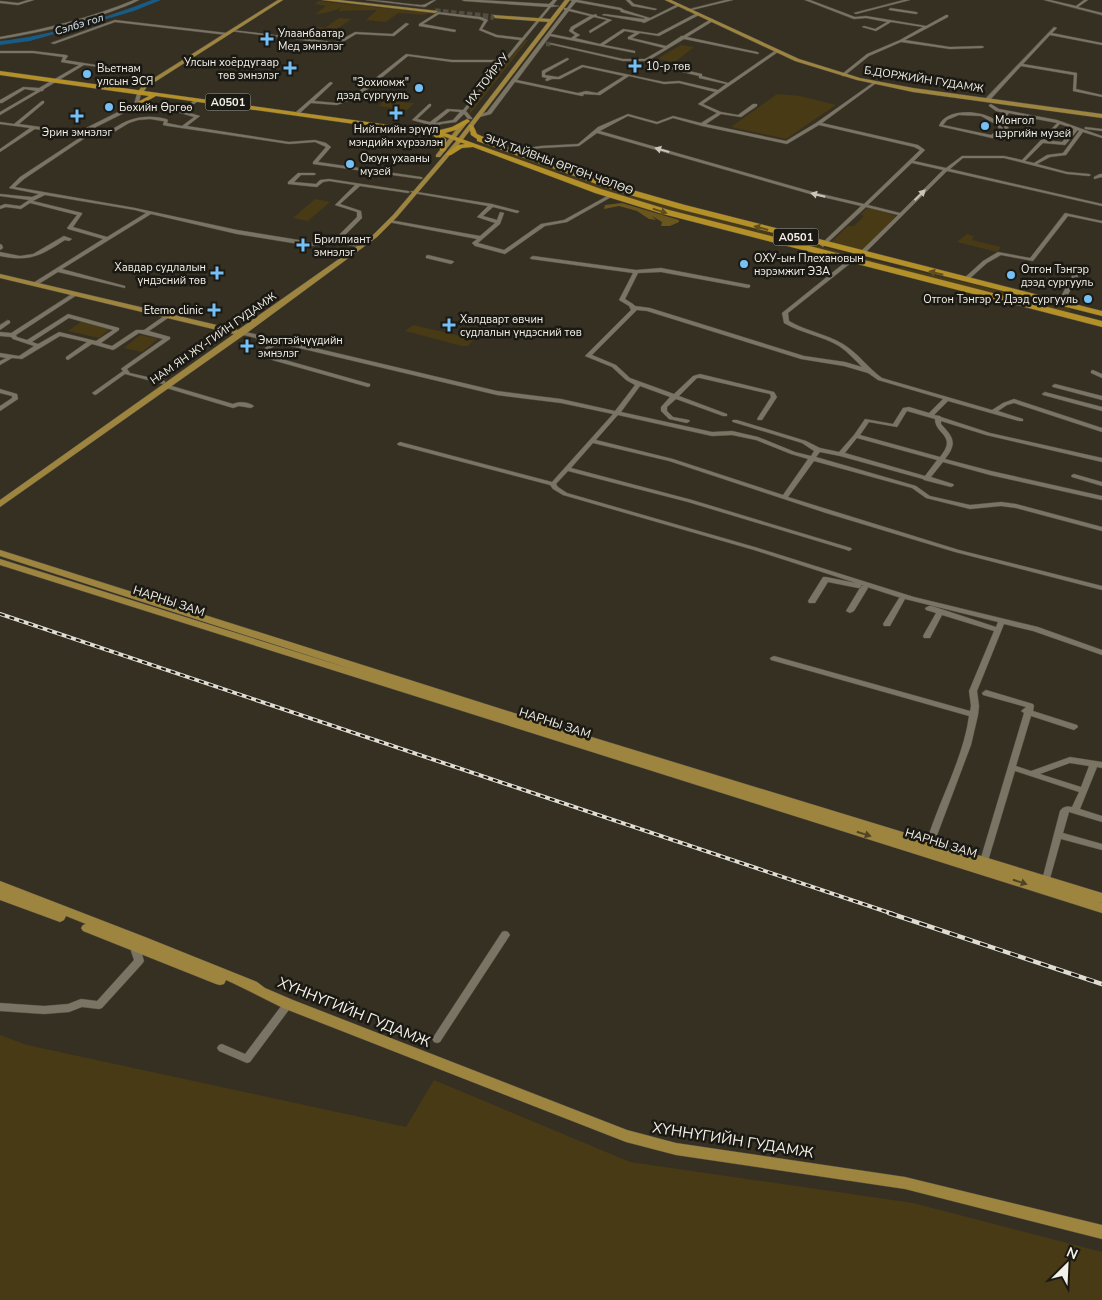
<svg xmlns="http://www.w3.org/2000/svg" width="1102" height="1300" font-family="'Nunito Sans',sans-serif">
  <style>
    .green { fill: #483a15 }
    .forest { fill: #69551e }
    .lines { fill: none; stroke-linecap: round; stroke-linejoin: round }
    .river { fill: #175c87; fill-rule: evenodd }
    .minor-tunnel { stroke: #524d41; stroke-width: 4.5; stroke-dasharray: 4.5 2; stroke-linecap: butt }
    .major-tunnel { stroke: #524d41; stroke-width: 5.5; stroke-dasharray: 5.5 2.5; stroke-linecap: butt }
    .minor-casing { stroke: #514c41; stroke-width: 1 }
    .major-casing { stroke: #514c41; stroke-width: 1 }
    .highway-casing { stroke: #514c41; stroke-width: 1 }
    .minor { fill: #7a7465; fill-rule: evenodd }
    .major { fill: #9d8540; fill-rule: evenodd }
    .highway { fill: #b49028; fill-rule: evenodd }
    .rail-far1-casing { stroke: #dfdcd2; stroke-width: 4 }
    .rail-casing { stroke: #dfdcd2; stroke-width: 4.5 }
    .rail-far1 { stroke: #1b1913; stroke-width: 2; stroke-dasharray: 5; stroke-linecap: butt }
    .rail { stroke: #1b1913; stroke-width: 2.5; stroke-dasharray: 8; stroke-linecap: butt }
    .oneway { fill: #c9c5ba }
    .oneway2 { fill: #604f1c }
    .oneway3 { fill: #4f4425 }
    .poi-dot { fill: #75c0f6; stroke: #1b1913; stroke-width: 2 }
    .labels { text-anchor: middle; stroke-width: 5; stroke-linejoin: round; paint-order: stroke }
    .far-water-label { font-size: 11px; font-style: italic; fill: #d5e5f2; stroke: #1b1913 }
    .far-poi-label { font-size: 11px; fill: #f4f1e8; stroke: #1b1913; text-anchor: start }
    .far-street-label { font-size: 11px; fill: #f4f1e8; stroke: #1b1913 }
    .shield { fill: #1b1913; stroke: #b3b0a8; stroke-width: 1 }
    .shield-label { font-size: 11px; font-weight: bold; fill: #f4f1e8 }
    .street-label { font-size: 12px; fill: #f4f1e8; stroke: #1b1913 }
    .near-street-label { font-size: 15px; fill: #f4f1e8; stroke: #1b1913 }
  </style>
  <rect width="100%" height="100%" fill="#363023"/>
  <g class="green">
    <path d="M318,1L428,13L425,15L398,13L386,22L366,20L377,10L338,11L342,7C335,11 323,14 315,14L326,6L315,4Z"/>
    <polygon points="339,18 352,19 322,38 305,37 318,27 325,28"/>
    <polygon points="525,40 528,40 470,114 470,107"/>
    <polygon points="681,45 694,47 675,62 657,59"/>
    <polygon points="777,94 800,96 836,105 786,139 731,127"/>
    <polygon points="388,95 401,96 397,100 399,102 414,103 407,110 379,106"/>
    <polygon points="465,139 564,172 557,173"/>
    <polygon points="567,175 680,209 890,265 887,267 649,206 565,177"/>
    <polygon points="315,199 330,202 308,221 293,218"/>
    <polygon points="872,208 896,216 862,251 830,243 848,226 854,226 864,216 860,215 866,209"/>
    <polygon points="967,234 974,236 972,240 1001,247 997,252 957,242"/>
    <polygon points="901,267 1067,307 1072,311 1065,312 896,269"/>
    <polygon points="82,321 111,328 99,338 68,331"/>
    <polygon points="413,325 474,339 468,346 462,346 405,331"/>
    <polygon points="140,335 158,339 142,352 124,348"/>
    <polygon points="0,1035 27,1045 406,1127 434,1080 630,1162 913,1203 1102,1252 1102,1300 0,1300"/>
  </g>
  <polygon class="forest" points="622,203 679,220 679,222 670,226 661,226 662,222 652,216 656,220 649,219 637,211 619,206 604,209 605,205"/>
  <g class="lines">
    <path class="river" d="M152,0H161L134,11L30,41L0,45V41C50,36 105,18 152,0Z"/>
    <polyline class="minor-tunnel" points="546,44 551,44"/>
    <polyline class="major-tunnel" points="435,11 494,17"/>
    <g class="minor-casing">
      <g id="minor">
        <polygon points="28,0 34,0 18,5 0,3 0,1 18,3"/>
        <path d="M134,0H139C130,5 120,8 110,12C74,25 37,33 0,39V37C46,29 90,18 134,0Z"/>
        <path d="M366,0C385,0 403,4 421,5C427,5 430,0 436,0L425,7Z"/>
        <path d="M462,0H481L549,4L553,0H557L553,5L559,6L551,7L466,111L472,118V119H468L464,114L456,122L441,124L431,131L429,130L434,126L412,120L429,104H431V106L417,119L430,122L447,109L463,110L502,62H452L408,56L358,97L337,105L311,103L300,113L296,112L330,82L333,83L314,101L336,103L354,95L406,54L452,60H504L520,40L496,37L479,30L484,21L479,19L439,14L423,24L456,30L455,32L419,26V24L438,12L481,17L488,20L482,29L497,35L522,38L548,7L464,1ZM450,111L460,112L453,120L435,123Z"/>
        <path d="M570,0H578L621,8L624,10L650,18L678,4L681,5L644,23L642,22L602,15L604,14L644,19L645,18L621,12L620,10L576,2L570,9L593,15L596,14L597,16L612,20L590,33L589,31L607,20L594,17L574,29L573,31L580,35L575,38L600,44L623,29L657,34L697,13H699V15L659,36L640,33L632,38L666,46L680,37L681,36H683L711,19H713V21L687,37L757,52L759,53L758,54L684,39L649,60L663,65L702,74V76L728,83L776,50H778V52L703,104L721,112L738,115L753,104H757V106L741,117L721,114L706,124L786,141L816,123L874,82H875V84L822,123L918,145L925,150L914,161L946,168L962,156H1004L1022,160L1057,123L1036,119L1030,125L1031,128L1029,129H1027L1026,125L1032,118L1009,113L1005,119L1010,132L1004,138H992L939,126C946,105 996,110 1003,129L996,136H1003L1006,132L1001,119L1005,113L996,111L989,106V105L991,104L999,109L1057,120L1102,136V138L1083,132L1066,155L1050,157L1037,164L1067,172L1089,174L1091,175L1089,176L1067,174L1004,158H963L950,169L1102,204V206L947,171L863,255L861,256L858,254L859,253L898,215L866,207L823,247L820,245L821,244L861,206L810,194L597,133L579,146L541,148L513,152V150H515L541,146L578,144L598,127L628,114L657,122L673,116L701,123L717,113L698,104L715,92L679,83L664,84L629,76L600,95L583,94L584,95L582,96L515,82L491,114L476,118V116L487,112L565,10H564V8H567L572,1ZM569,11L590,16L571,27L569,31L575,35L571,38L551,34ZM625,31L635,33L628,37V39L664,48L645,59H623L551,43L549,44L623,61H646L661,67L699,76V78L726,84L718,90L679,81L664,82L582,65L558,77L545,75V73L568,60L569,59L567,58L542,71V77L547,78L545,80L547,81L552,79H560L583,67L624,76L597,93L586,91L578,93L517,80L550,36L635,53V51L604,45ZM959,115L981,116L997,125L999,129L991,135L943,125L947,120ZM628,116L657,124L673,118L702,126L787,144L819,125L914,147L920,150L864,204L813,192L600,131ZM1060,124L1074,129L1062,142L1045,140ZM1078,130L1079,131L1063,153L1047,155L1034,163L1025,161L1043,143L1065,145ZM912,163L943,170L900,213L868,205Z"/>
        <polygon points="626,0 630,0 634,4 657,9 655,10 632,6"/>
        <polygon points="726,0 733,0 688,11 686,10"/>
        <polygon points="805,0 810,0 855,17 866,16 926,26 946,15 948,15 948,17 905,40 950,47 982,46 984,47 982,48 950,49 901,42 869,56 844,76 842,76 842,74 867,54 900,40 923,27 891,22 876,31 862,27 864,26 875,29 887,22 866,18 854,19"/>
        <polygon points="904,0 910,0 856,14 854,13"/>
        <polygon points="1044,0 1050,0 1076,6 1084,0 1088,0 1078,7 1102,13 1102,15"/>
        <polygon points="890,8 916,12 918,13 916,14 889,10"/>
        <polygon points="115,20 227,33 229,34 227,35 115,22 54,44 51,43"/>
        <polygon points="406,23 409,24 394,36 356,34 341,43 333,44 230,31 232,30 333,42 339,41 355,32 392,34"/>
        <polygon points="1054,27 1057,28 1052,33 1102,43 1102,45 1050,35 1023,64 1077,73 1076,89 1102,95 1102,97 1073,91 1074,75 1021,66 990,100 986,100 986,98"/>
        <polygon points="0,51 33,51 66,55 68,56 65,60 102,66 100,67 84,65 44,89 43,91 41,91 0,115 0,112 36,91 25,89 2,103 0,103 0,100 23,87 39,88 79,65 61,62 63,57 33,53 0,53"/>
        <path d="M139,93L141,94L138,106L92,129C114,134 113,126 130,120C142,116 154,116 166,119L168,120L167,123L182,126L194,117L177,112L195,100L197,101V102L183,111L200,116L187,126L289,142L315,140L326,143L331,147L318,162L421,177L423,178L421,179L313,164V162L326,147L315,142L289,144L168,126L163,125L164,121H162L150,119L138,120L129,123L114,132L108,133L94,132L24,179L15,187L135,208L237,230L311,242L334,240L357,217V212L335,205L355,185L329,181L323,182L317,187L288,184V182L298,173H314L316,174L314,175H301L294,182L316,184L320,180L329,179L408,191L410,192L408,193L360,186L340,204L361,211L362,218L340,240L360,244L361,245L358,247L336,243L311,246L237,234L151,214L62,269L125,286V288L58,272L37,285H33V283L103,239L68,229L67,228L77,215L30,203L21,209L6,207L0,209V206L5,204L20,206L29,200L0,196V194L32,197L39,194L9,188L20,177L84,135L35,129L0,152V149L30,128L0,124V122L14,124L42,101H44V103L19,124L83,133L85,134L90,131H85L86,128L134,104L137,94ZM45,195L135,210L146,213L107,237L73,227L82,214V213L33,201Z"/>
        <polygon points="1085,127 1102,129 1102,131 1085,129"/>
        <polygon points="1100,174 1102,174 1102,177 1094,179 1094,177"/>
        <polygon points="411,191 492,204 519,211 519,212 517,213 493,207 483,216 497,220 500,212 504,213 500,224 478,243 504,250 541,224 564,220 609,195 613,196 567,222 545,226 505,254 475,246 472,243 477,239 388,222 388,221 390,220 480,236 495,223 477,217 488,206 413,193 411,192"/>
        <polygon points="1065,213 1102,221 1102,223 1068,216 1033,261 1001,255 987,263 967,281 962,280 983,261 998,252 1030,258"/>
        <path d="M64,236L72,239L69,241L65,240C40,256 30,262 0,256V252L20,256L33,254Z"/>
        <polygon points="0,244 2,245 3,248 0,250"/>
        <polygon points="428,255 453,261 454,262 451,264 426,258 426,256"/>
        <path d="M533,256L636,270L661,268L750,285V287L748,288L661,272L638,273L625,299L633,304L635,306L650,308L804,356L845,362L862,367C855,360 848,352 839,346C822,336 801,333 784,323L782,313L848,260H852V262L788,313L789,321C806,331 826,334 843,344C858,353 868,368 882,378L992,410L1003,403L1014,399L1102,428V432L1014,403L1007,405L998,411L1023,419V421H1019L948,401L934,415L940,416L941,417L990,433L1102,458V462L986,435L941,421V424C953,437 958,443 945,459L991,471L1102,496V500L990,475L943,462L931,477L953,484L954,485L953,486L951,487L924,480L923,479L840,456L820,452L816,457L916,486L930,496L970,505L1001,502L1016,504L1102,527V531L1016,508L1001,506L970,509L926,498L912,488L814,461L788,497L959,550L1102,586V590L955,552L826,513L669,461L593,443L571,468L692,500L851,548L852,549L849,551L847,550L688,502L568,471L556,484L558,487L567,493L758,548L914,597L1038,627L1102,650V655L1033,631L1004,624L977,691L979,706L978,715L971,745L933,846H927L926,844C938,802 963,760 969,716L771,660L770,658L774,656L970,711L971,706L969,691L994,631L942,615L930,638H924L923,636L936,613L926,610L925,608L929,606H932L996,627L998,622L905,599L890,626H884L883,624L899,598H901L867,587L868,588L854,611L850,613L846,611L861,586H864L861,585V588H858L828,582L815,603H809L808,601L823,577H826L856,583L754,550L563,495L553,489L550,485L398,445L397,444L400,442L552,482L613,414L561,403L497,395L278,343L264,354L370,384V386L368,387L258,356V354L272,342L239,334L238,333L241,331L277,339L497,391L561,399L615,411L635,385L626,380L612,367L585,356L631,310L629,306L619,300L633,273L531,259L530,258ZM637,310L647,311L801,359L844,366L868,373L878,380L943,399L929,413L909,407L903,408L893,424L865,419L854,435L839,452L820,448L806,441L737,420H733L732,421L733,422L802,443L814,451L811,456L795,452L758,437L732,431L712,432L621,412L640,386L670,397L661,407V411L669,419L687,423L690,421L689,420L673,417L667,411V407L676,399L723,416H727V414L679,396L697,378H700L770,394L771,397L757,419L758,420H762L777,397L774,392L700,374L693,376L674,394L630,378L616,365L592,355ZM907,411L935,419C935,435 958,435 940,457L860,435L869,422L897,427ZM618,415L712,436L732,435L756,440L791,454L808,459L783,495L673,459L596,440ZM857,438L937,460L925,476L845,453Z"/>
        <polygon points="1069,270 1073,270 1078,276 1063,304 1058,305 1057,304 1072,276 1068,271"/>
        <path d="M75,292L77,293V295L16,335L17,337L27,340L68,314L119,328V330L101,343L112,346L136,330H144L164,316H168V318L149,331L170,337V339L127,369L130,373L165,381V383L163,384L125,374L97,394L95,395L92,393L123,371L121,369L122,368L163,339L139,333L115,349L113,350L92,344L68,360L66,359V357L87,342L60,336L22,359L12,358L0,365V361L6,358L0,357V353L19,356L34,346L13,339L11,337L0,336V332L11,333ZM69,318L113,330L96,341L59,332L38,344L32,342Z"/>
        <polygon points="8,320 10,321 10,323 0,330 0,325"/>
        <polygon points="1093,370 1102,374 1102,378 1091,373 1091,371"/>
        <path d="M165,384L233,404C239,401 249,402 254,406L251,408L239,406L233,408L163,387L162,386Z"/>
        <polygon points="1055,384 1102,396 1102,400 1053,387 1052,386"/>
        <polygon points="0,389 17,394 18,399 0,411 0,406 12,398 12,396 0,393"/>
        <polygon points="1045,392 1102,407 1102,411 1043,395 1042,394"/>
        <polygon points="1074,474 1102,482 1102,486 1072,477 1071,476 1072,475"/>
        <path d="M986,690L1033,704L1034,706L1033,711L1077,725L1078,727L1074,730L1031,716L1016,766L1031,771L1070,757L1102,762V768L1097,767L1080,809L1102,816V822L1069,812L1063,833L1102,844V850L1061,839L1049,882L1046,883L1043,882L1042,880L1060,811C1063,806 1068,806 1072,807L1079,792L1015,771L988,861L987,863L984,864L981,863L980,861L1024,713L1021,711L1026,707L983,695L982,693ZM1070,763L1089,766L1081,787L1040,774Z"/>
        <polygon points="505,931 508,932 510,935 508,938 440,1042 437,1043 434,1042 432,1039 434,1036 502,932"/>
        <polygon points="138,943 141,944 143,947 141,951 144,961 142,964 102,1008 99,1009 82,1007 69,1012 44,1014 0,1011 0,1003 44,1006 68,1004 81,999 97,1001 134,960 131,951 135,944"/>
        <polygon points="288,1000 291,1001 293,1004 291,1007 250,1062 247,1063 219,1051 217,1048 219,1045 222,1044 245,1054 285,1001"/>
      </g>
    </g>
    <g class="major-casing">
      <g id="major">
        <polygon points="278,0 283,0 147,87 141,95 136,94 143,85"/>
        <polygon points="322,0 339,0 438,11 435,13"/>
        <polygon points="565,0 570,0 461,142 397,217 377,237 244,335 0,507 0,500 234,334 0,278 0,274 238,330 373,235 393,215 457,140 548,22 495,18 493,15 550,19"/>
        <polygon points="665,0 671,0 799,59 860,78 913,88 1102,114 1102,118 913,92 857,80 795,61"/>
        <polygon points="463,121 468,122 440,157 436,157 436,155"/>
        <polygon points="0,550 536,720 1102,893 1102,903 901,841 1102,903 1102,913 0,565 0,559 354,670 0,556"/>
        <path d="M0,881L145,937L257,982L265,988L293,1000L627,1130L676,1143L905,1177L1102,1225V1239L905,1189L676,1155L626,1142L283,1008C264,999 246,989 226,980L224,984L220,985L216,984L83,931L81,928L83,925L86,924L66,916L64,920L60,922L0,900Z"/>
      </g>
    </g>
    <g class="highway-casing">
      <g id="highway">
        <polygon points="0,71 439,132 440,130 452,127 467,119 470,121 469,122 456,130 445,133 601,189 669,210 1102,321 1102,327 663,214 595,193 473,147 462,148 451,155 447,155 447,153 458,145 465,144 443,136 446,139 446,150 443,152 440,150 440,140 432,135 156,96 136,107 134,106 134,104 149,96 0,75"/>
        <polygon points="469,125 473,125 477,134 488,139 489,141 622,187 685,205 1102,311 1102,316 679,209 616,191 477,141 477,139 471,135"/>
      </g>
    </g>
    <use href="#minor" class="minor"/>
    <use href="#major" class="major"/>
    <use href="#highway" class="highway"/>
    <g class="rail-far1-casing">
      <polyline id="rail-far1" points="0,614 893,914"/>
    </g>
    <g class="rail-casing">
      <polyline id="rail" points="889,913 1102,984"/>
    </g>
    <use href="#rail-far1" class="rail-far1"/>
    <use href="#rail" class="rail"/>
  </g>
  <defs><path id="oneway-solid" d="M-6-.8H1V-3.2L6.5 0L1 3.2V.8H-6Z" transform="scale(1.25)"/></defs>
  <g class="oneway">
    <use href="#oneway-solid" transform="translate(662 150) rotate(-164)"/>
    <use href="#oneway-solid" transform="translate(818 195) rotate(-166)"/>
    <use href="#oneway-solid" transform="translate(920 195) rotate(-44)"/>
  </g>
  <g class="oneway2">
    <use href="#oneway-solid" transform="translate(660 211) rotate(17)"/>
    <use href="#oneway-solid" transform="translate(761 228) rotate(-165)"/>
    <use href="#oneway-solid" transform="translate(936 273) rotate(-166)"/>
  </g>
  <g class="oneway3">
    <use href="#oneway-solid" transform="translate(864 834) rotate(17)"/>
    <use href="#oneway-solid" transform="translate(1020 882) rotate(18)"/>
  </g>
  <g class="poi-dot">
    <path d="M264.5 31.5h5v5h5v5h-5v5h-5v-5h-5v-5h5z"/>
    <path d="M632.5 58.5h5v5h5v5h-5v5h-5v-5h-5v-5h5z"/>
    <path d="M287.5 60.5h5v5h5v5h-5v5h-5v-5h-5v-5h5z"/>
    <circle cx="87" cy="74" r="5"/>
    <circle cx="419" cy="88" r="5"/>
    <circle cx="109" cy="107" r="5"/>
    <path d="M393.5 105.5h5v5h5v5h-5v5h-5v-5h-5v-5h5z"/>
    <path d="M74.5 108.5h5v5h5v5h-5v5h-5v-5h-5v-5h5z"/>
    <circle cx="985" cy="126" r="5"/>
    <circle cx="350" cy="164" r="5"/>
    <path d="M300.5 237.5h5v5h5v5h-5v5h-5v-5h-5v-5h5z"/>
    <circle cx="744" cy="264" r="5"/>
    <path d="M214.5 265.5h5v5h5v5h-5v5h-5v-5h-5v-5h5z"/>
    <circle cx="1011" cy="275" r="5"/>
    <circle cx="1088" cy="299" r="5"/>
    <path d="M211.5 302.5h5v5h5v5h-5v5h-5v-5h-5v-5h5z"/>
    <path d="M446.5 317.5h5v5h5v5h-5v5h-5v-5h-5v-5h5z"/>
    <path d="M244.5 338.5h5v5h5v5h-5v5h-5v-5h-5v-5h5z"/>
  </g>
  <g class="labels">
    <g class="far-water-label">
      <text transform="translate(79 24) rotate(-17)" y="4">Сэлбэ гол</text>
    </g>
    <g class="far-poi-label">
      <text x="278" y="37">Улаанбаатар<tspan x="278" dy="13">Мед эмнэлэг</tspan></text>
      <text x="279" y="66" text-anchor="end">Улсын хоёрдугаар<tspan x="279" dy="13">төв эмнэлэг</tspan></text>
      <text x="646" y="70">10-р төв</text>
      <text x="97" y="72">Вьетнам<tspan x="97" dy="13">улсын ЭСЯ</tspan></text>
      <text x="409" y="86" text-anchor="end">"Зохиомж"<tspan x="409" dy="13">дээд сургууль</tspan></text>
      <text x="119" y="111">Бөхийн Өргөө</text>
      <text x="995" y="124">Монгол<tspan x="995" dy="13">цэргийн музей</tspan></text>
      <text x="396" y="133" text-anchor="middle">Нийгмийн эрүүл<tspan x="396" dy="13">мэндийн хүрээлэн</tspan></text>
      <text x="77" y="136" text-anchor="middle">Эрин эмнэлэг</text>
      <text x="360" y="162">Оюун ухааны<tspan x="360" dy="13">музей</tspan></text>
      <text x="314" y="243">Бриллиант<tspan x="314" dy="13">эмнэлэг</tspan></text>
      <text x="754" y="262">ОХУ-ын Плехановын<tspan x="754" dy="13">нэрэмжит ЭЗА</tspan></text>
      <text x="206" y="271" text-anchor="end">Хавдар судлалын<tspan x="206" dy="13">үндэсний төв</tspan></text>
      <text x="1021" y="273">Отгон Тэнгэр<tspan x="1021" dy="13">дээд сургууль</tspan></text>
      <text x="1078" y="303" text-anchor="end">Отгон Тэнгэр 2 Дээд сургууль</text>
      <text x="203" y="314" text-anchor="end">Etemo clinic</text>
      <text x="460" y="323">Халдварт өвчин<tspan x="460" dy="13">судлалын үндэсний төв</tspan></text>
      <text x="258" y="344">Эмэгтэйчүүдийн<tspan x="258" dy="13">эмнэлэг</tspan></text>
    </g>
    <g class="far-street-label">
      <text transform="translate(487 79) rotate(-52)" y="4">ИХ ТОЙРУУ</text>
      <text transform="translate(924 79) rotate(9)" y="4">Б.ДОРЖИЙН ГУДАМЖ</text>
      <text transform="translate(559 164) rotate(20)" y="4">ЭНХ ТАЙВНЫ ӨРГӨН ЧӨЛӨӨ</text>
      <text transform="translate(213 338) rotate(-35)" y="4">НАМ ЯН ЖҮ-ГИЙН ГУДАМЖ</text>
    </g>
    <g class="shield">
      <rect x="205.5" y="93.5" width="45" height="17" rx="4"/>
      <rect x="773.5" y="228.5" width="45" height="17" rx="4"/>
    </g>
    <g class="shield-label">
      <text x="228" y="106">A0501</text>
      <text x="796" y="241">A0501</text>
    </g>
    <g class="street-label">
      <text transform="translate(169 601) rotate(18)" y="4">НАРНЫ ЗАМ</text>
      <text transform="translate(555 723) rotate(18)" y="4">НАРНЫ ЗАМ</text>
      <text transform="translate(941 843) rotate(17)" y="4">НАРНЫ ЗАМ</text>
    </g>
    <g class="near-street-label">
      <text transform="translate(354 1012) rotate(22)" y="5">ХҮННҮГИЙН ГУДАМЖ</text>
      <text transform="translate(733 1140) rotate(9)" y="5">ХҮННҮГИЙН ГУДАМЖ</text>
    </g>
  </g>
  <g transform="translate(1067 1265) rotate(24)" stroke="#1b1913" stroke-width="4" paint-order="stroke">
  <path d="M0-4L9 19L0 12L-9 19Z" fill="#f4f1e8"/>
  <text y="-8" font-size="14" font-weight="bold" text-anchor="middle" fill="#f4f1e8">N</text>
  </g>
</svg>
